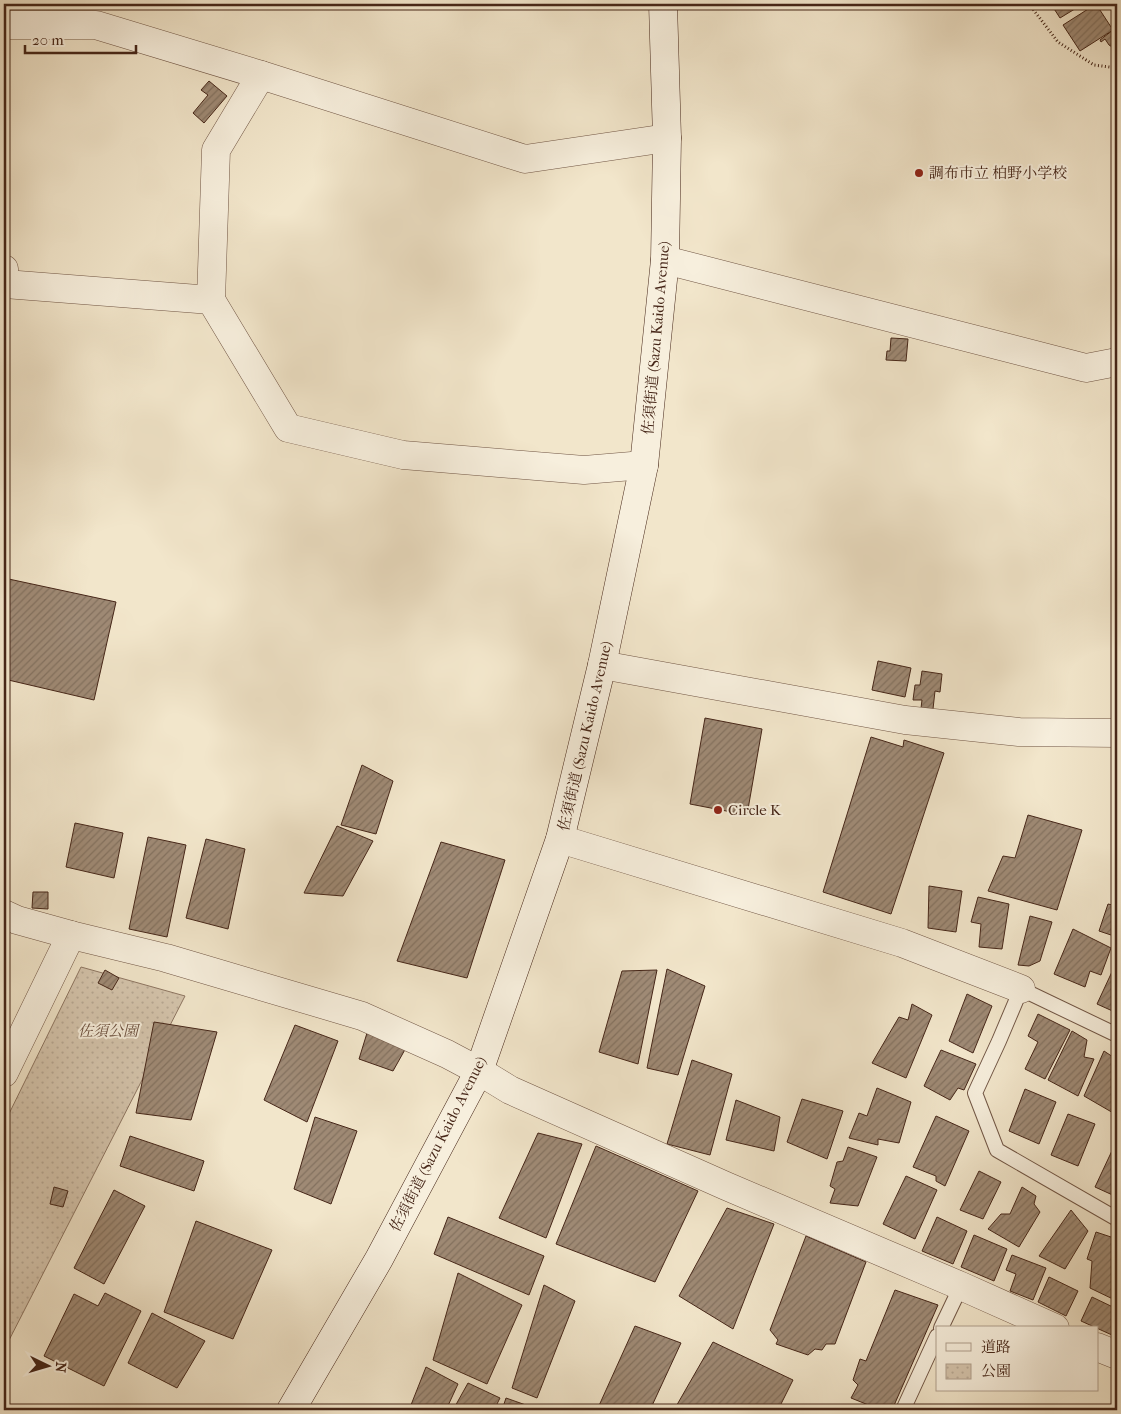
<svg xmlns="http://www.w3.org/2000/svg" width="1121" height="1414" font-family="'IM FELL French Canon','Noto Serif JP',serif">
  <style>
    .park { fill: url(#park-dots); stroke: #8e7662 }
    .building { fill: url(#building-hatch); stroke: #462618 }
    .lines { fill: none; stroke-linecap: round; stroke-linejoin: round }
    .lane-casing { stroke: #715645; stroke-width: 16 }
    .street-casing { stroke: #715645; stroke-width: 29 }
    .secondary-casing { stroke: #462618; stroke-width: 29 }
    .path { stroke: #462618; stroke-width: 3; stroke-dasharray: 1 2.5; stroke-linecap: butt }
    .lane { stroke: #f7efdd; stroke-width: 14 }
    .street { stroke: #f7efdd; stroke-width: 28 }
    .secondary { stroke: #f7efdd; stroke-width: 28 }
    .poi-dot { fill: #8f2418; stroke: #f7efdd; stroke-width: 2 }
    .labels { text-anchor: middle; stroke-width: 4; stroke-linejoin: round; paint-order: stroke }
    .poi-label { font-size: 15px; fill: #462618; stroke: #f7efdd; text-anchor: start }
    .street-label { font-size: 15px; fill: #462618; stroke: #f7efdd }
    .park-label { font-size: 15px; font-style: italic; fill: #6a4e3d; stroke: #f7efdd }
  </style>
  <defs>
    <pattern id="park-dots" width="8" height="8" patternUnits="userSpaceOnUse" patternTransform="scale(1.25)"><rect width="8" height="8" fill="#d5c5ad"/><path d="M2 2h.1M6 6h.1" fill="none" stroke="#b8a994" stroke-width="1.8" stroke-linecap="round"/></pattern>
    <pattern id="building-hatch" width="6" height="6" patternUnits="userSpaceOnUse" patternTransform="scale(1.25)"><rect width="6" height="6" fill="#9f8a75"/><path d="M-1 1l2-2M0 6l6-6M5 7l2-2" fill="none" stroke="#83715f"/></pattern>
  </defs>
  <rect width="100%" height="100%" fill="#f2e6cb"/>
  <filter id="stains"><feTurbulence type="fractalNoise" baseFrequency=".004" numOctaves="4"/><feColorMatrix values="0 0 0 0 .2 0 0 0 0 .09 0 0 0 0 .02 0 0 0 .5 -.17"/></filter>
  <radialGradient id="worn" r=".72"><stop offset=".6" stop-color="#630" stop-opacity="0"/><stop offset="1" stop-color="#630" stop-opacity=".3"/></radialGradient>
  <polygon class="park" points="81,967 185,996 4,1350 4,1124"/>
  <g class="building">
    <polygon points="1051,4 1083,4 1060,18"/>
    <polygon points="1096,4 1113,30 1080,51 1063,25"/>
    <polygon points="1117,27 1117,50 1109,45 1105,39 1101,42 1100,40"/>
    <polygon points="209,81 227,96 204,123 193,113 208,95 201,90"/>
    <polygon points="891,338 908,339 906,361 886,360 887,351 890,351"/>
    <polygon points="4,578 116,602 94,700 4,679"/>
    <polygon points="878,661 911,668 905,697 872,690"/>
    <polygon points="922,671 942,674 940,692 935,691 933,709 921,708 922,700 913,700 915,685 920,685"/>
    <polygon points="705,718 762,729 747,815 690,804"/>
    <polygon points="871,737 903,747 904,740 944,753 891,914 823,892"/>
    <polygon points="362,765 393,781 376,834 341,825"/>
    <polygon points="1028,815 1082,830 1057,910 988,891 1003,856 1015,858"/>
    <polygon points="75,823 123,833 114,878 66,867"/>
    <polygon points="337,826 373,841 343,896 304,893"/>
    <polygon points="148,837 186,845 167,937 129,929"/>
    <polygon points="1117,838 1117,857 1112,855"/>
    <polygon points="206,839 245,849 228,929 186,918"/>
    <polygon points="441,842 505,860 467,978 397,961"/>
    <polygon points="929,886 962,891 956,932 928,928"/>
    <polygon points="33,892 48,892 48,909 32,908"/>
    <polygon points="978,897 1009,904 1002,949 979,947 981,924 971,922"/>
    <polygon points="1108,904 1117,906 1117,937 1099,931"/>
    <polygon points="1030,916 1052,922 1040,961 1029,966 1018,965"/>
    <polygon points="1073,929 1111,948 1101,975 1090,971 1085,987 1054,974"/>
    <polygon points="1117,961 1117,1013 1097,1004"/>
    <polygon points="667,969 705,986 678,1075 647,1068"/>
    <polygon points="105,970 119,978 112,990 98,983"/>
    <polygon points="657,970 638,1064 599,1052 622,971"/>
    <polygon points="967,994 992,1006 973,1053 949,1041"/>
    <polygon points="912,1004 932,1015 906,1078 872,1063 899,1017 908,1020"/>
    <polygon points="1038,1014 1070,1030 1045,1079 1025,1069 1038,1042 1028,1036"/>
    <polygon points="154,1022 217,1032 191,1120 136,1113"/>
    <polygon points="295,1025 338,1041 307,1122 264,1100"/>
    <polygon points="1072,1031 1087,1040 1084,1057 1094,1059 1078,1096 1048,1080"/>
    <polygon points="367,1033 407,1046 393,1071 359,1059"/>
    <polygon points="941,1050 976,1064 964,1090 958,1088 950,1100 924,1086"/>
    <polygon points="1104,1051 1113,1057 1117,1052 1117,1108 1115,1114 1084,1096"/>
    <polygon points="692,1060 732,1074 710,1155 667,1144"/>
    <polygon points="877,1088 911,1102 899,1143 878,1139 878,1145 849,1138 859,1113 867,1116"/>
    <polygon points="1025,1089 1056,1102 1039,1144 1009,1131"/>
    <polygon points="802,1099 843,1111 827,1159 787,1142"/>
    <polygon points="736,1100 780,1117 774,1151 726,1140"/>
    <polygon points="1068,1114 1095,1124 1078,1166 1051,1155"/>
    <polygon points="936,1116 969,1131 945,1186 936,1181 936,1176 913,1167"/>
    <polygon points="315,1117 357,1131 331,1204 294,1189"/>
    <polygon points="538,1133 582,1144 546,1238 499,1218"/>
    <polygon points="130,1136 204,1161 194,1191 120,1166"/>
    <polygon points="1117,1140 1117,1197 1095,1187"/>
    <polygon points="596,1146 698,1191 655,1282 556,1244"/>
    <polygon points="848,1147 877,1157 858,1206 830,1203 835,1189 830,1186 837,1162 843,1161"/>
    <polygon points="979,1171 1001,1182 983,1219 960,1210"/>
    <polygon points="906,1176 937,1190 915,1239 883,1224"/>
    <polygon points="54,1187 68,1191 63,1207 50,1204"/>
    <polygon points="1022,1187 1036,1196 1034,1204 1040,1212 1019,1247 988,1229 1001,1214 1010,1214"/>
    <polygon points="114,1190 145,1206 104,1284 74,1268"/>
    <polygon points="727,1208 774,1224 733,1329 679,1296"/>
    <polygon points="1071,1210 1088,1231 1065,1269 1039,1256"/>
    <polygon points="448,1217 544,1256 529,1295 434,1254"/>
    <polygon points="937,1217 967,1231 953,1264 922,1251"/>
    <polygon points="196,1221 272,1250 233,1339 164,1312"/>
    <polygon points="1096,1232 1114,1238 1115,1244 1117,1245 1117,1301 1090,1288 1092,1261 1087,1259"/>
    <polygon points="974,1235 1007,1249 994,1281 961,1267"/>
    <polygon points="806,1236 866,1262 835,1344 826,1344 822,1350 815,1349 808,1355 776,1344 778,1340 770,1330"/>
    <polygon points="1012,1255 1046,1268 1033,1300 1010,1291 1016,1274 1006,1270"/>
    <polygon points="458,1273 522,1305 487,1384 433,1360"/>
    <polygon points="1049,1277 1078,1291 1066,1316 1038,1302"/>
    <polygon points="544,1285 575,1301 537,1398 512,1388"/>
    <polygon points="895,1290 938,1305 892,1410 881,1410 851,1398 858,1385 853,1380 860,1359 866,1361"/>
    <polygon points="105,1293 141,1311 104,1386 44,1356 74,1294 98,1306"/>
    <polygon points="1092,1297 1117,1309 1117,1323 1112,1335 1081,1321"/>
    <polygon points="152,1313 205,1341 177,1388 128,1363"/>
    <polygon points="635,1326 681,1343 650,1410 597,1410"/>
    <polygon points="713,1342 793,1380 778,1410 674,1410"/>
    <polygon points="426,1367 458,1384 446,1410 409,1410"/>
    <polygon points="468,1383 500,1398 494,1410 453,1410"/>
    <polygon points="506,1398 540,1410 502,1410"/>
    <polygon points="8,1404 24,1410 5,1410"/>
  </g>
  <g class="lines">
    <g class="lane-casing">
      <g id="lane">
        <polyline points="1117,1035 1021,989 999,1041 975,1093 997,1150 1117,1219"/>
        <polyline points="941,1328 961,1286"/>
        <polyline points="903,1410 937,1336"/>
      </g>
    </g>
    <g class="street-casing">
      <g id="street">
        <polyline points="4,25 96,25 261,75 525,159 667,138"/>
        <polyline points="665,260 1086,368 1117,362"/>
        <polyline points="4,269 5,284 211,300 288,428 403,455 584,470 644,465"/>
        <polyline points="211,300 216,150 261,75"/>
        <polyline points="602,665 905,720 1019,732 1117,733"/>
        <polyline points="560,839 902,943 1021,989"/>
        <polyline points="4,914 17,920 71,935 166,958 362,1016 447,1054 479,1071 510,1090 726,1186 961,1286 1055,1328"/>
        <polyline points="4,1073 71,935"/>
        <polyline points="1097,1347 1117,1355"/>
      </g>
    </g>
    <g class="secondary-casing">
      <polyline id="secondary" points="291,1410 379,1259 479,1071 560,839 602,665 644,465 665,260 667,138 663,4"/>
    </g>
    <polyline class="path" points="1029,4 1058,42 1094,65 1117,68"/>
    <use href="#lane" class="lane"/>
    <use href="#street" class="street"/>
    <use href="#secondary" class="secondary"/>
  </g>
  <g class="poi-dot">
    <circle cx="919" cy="173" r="5"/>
    <circle cx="718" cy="810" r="5"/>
  </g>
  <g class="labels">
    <g class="poi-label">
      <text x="929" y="178">調布市立 柏野小学校</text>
      <text x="728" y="815">Circle K</text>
    </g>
    <g class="street-label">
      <text transform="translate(656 338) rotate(-85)" y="5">佐須街道 (Sazu Kaido Avenue)</text>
      <text transform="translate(585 736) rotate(-77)" y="5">佐須街道 (Sazu Kaido Avenue)</text>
      <text transform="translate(438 1144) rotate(-63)" y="5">佐須街道 (Sazu Kaido Avenue)</text>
    </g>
    <g class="park-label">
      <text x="108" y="1036">佐須公園</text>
    </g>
  </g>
  <rect width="1121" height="1414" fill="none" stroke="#f2e6cb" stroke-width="20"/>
  <rect x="5" y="5" width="1111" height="1404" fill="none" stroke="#462618" stroke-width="2.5"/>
  <rect x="10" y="10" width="1101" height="1394" fill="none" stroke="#462618"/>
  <rect x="936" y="1326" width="162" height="65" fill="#f7efdd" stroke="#b09f8e"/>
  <rect x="946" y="1343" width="25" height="8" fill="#f7efdd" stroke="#b09f8e"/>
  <text x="981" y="1352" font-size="15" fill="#462618">道路</text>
  <rect x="946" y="1364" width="25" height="15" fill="url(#park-dots)" stroke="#b09f8e"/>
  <text x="981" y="1376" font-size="15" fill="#462618">公園</text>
  <g transform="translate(48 1366) rotate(95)" stroke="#f7efdd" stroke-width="4" paint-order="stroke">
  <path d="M0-4L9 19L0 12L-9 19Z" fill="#462618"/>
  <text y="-8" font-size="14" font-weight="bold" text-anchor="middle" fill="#462618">N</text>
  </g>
  <path d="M25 45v8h111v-8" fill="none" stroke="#462618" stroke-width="2.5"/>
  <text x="32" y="45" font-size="15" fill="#462618" stroke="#f7efdd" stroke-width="4" paint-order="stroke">20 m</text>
  <rect width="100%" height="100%" filter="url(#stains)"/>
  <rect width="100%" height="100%" fill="url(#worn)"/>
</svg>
